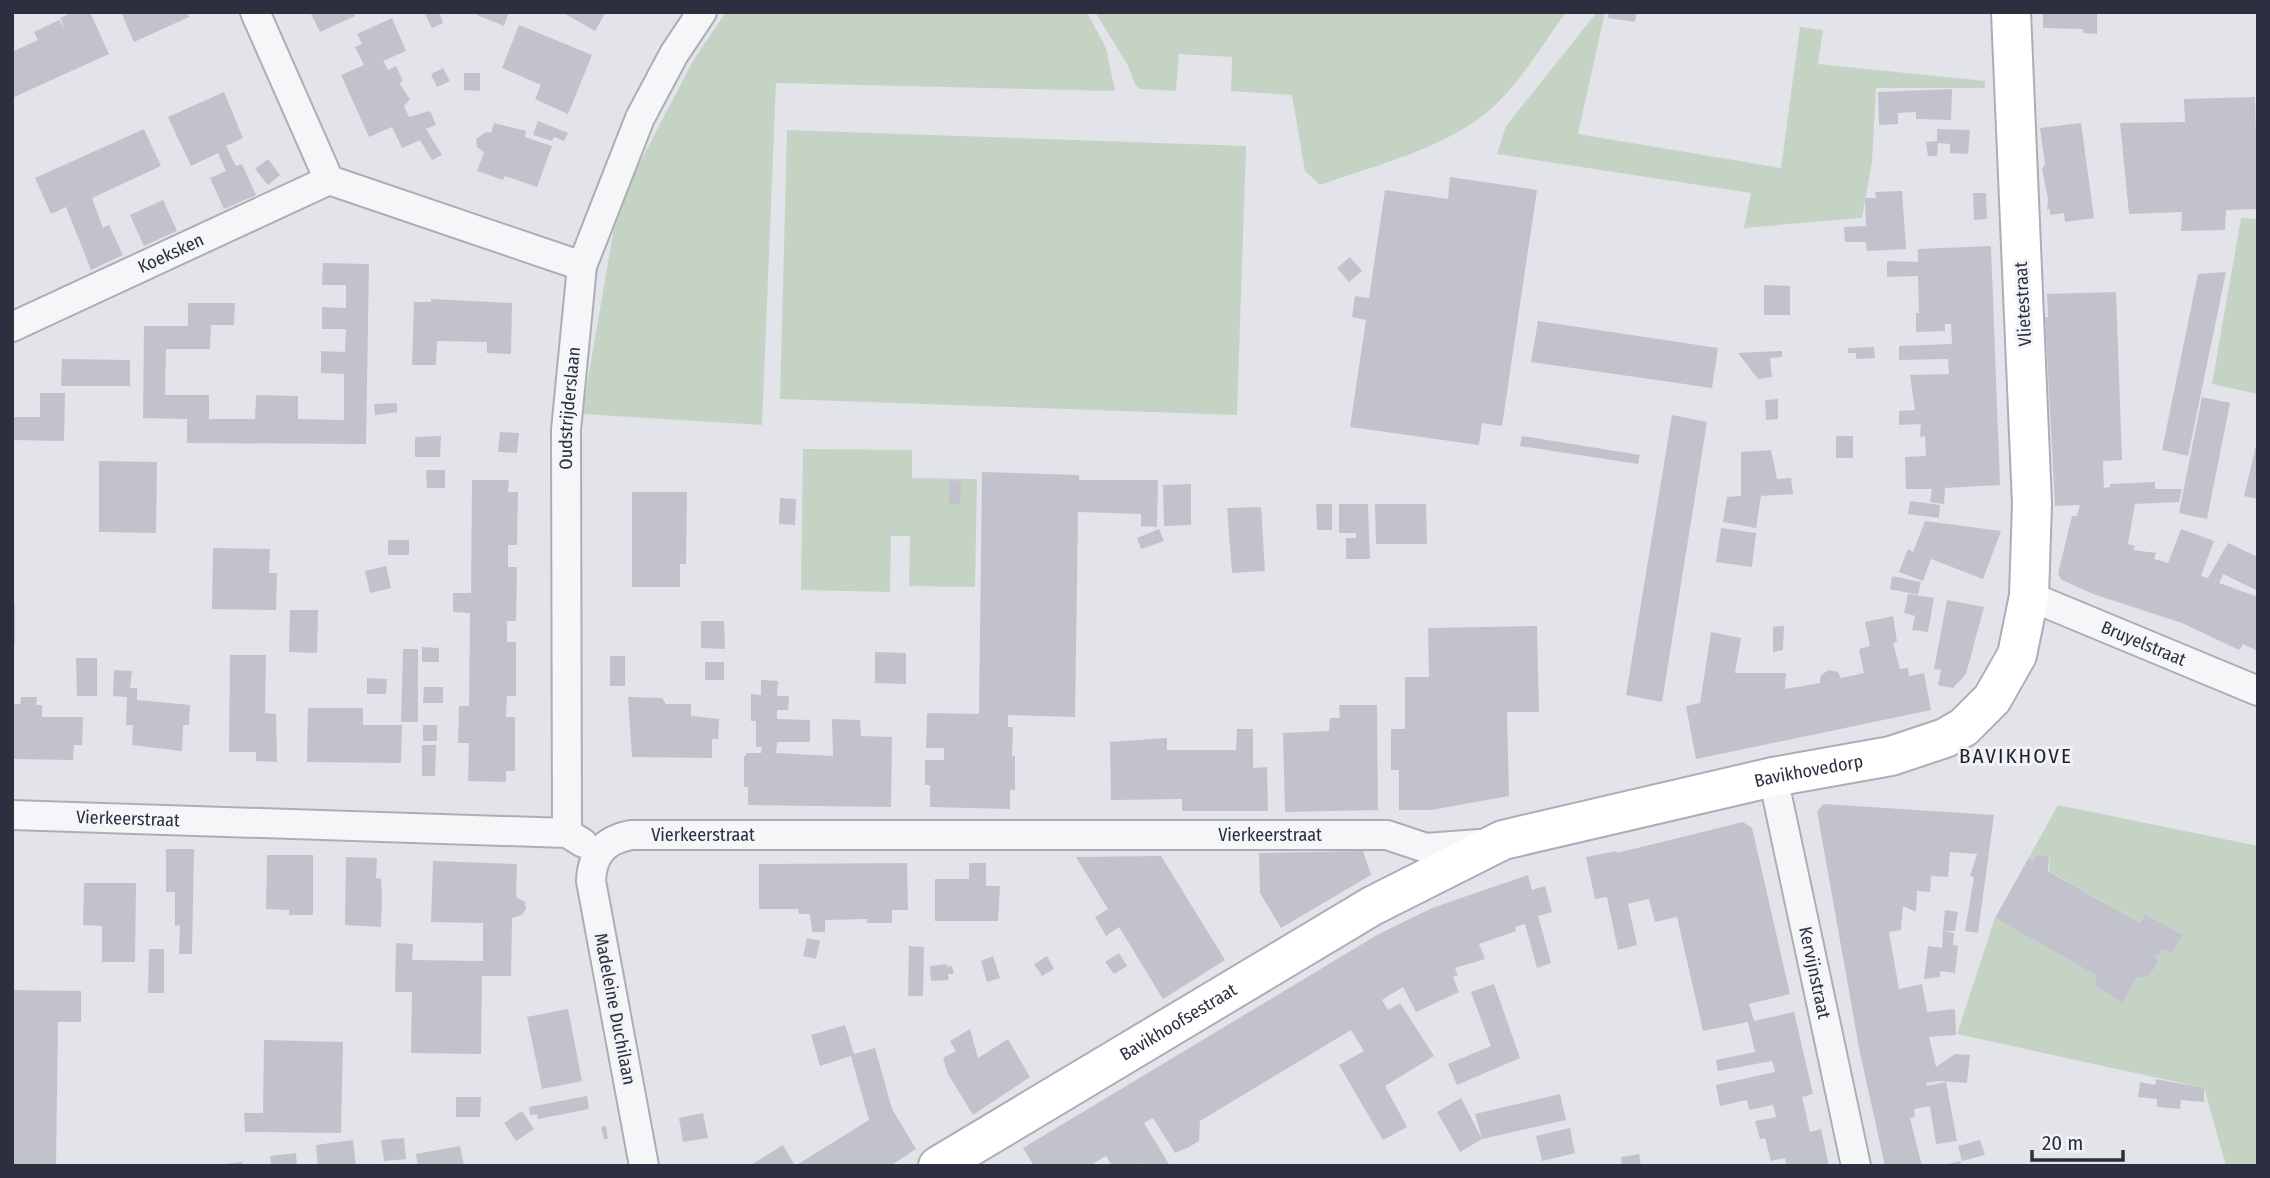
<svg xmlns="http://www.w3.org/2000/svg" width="2270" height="1178" font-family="'Fira Sans Condensed',sans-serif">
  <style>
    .green { fill: #c5d3c5 }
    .building { fill: #c1c2cc }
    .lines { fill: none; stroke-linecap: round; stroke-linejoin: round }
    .street-casing { stroke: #acaeb7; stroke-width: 32 }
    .secondary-casing { stroke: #acaeb7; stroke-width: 42 }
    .street { stroke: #f5f6f8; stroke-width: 28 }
    .secondary { stroke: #fff; stroke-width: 38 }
    .labels { text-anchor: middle; stroke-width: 6; stroke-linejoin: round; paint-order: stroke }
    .street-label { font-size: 18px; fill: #2c2f40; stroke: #f2f3f7 }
    .quarter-label { font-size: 21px; letter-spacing: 2px; fill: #1e2031; stroke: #f2f3f7 }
  </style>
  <rect width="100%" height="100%" fill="#e3e4ea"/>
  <g class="green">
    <polygon points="726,12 1087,12 1106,48 1115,91 776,83 762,425 582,414 618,204 694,59"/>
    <path d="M1095,12H1566C1543,44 1517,88 1486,113C1440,150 1376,165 1320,185L1305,171L1292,95L1231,91L1232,57L1179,54L1176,91L1140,89L1135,84L1127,64Z"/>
    <polygon points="1597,12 1605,12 1578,134 1781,168 1800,27 1823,30 1818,64 1985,81 1985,88 1876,88 1872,162 1862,218 1744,228 1751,193 1497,154 1506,126"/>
    <polygon points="787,130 1246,146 1237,415 780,399"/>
    <polygon points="2241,218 2258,219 2258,394 2212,384"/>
    <polygon points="803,449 912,450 912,478 977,479 975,587 909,586 910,536 891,536 890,592 801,590"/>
    <polygon points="2058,805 2258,846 2258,1166 2226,1166 2204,1088 1957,1034 1995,918 2097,976 2094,985 2122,1003 2137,978 2158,962 2154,955 2158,956 2162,949 2172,954 2183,935 2145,914 2140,923 2049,871 2050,858 2036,856 2033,861 2028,859"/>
  </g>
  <g class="building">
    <polygon points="73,12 90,12 109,54 12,98 12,52 38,40 34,32 59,20 65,28 60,18"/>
    <polygon points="121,12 187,12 189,17 134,42"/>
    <polygon points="310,12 354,12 355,16 320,32"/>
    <polygon points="424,12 439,12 443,23 432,28"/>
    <polygon points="478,12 509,12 504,26 477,15"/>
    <polygon points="562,12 606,12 595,31"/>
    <polygon points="1609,12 1637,12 1635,22 1608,18"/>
    <polygon points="2043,12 2097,12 2097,34 2083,33 2083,29 2043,28"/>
    <polygon points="392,18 406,51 383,61 388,70 396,66 403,81 399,83 410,99 404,106 409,117 430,111 436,125 426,129 442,155 432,160 420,140 402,148 392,127 369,137 341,75 364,65 355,47 362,44 357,34"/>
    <polygon points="519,25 592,55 568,114 535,99 541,85 502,68"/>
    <polygon points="443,68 450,81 437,87 431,74"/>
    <polygon points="464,73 480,73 480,91 464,90"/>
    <polygon points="1952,89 1951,120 1916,119 1916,112 1898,113 1898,124 1879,125 1878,92"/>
    <polygon points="224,92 243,138 226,146 236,166 242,164 256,195 224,209 210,178 226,171 218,153 191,166 168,117"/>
    <polygon points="2255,97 2258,209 2226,210 2225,230 2181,231 2182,212 2129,214 2120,123 2185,122 2184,99"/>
    <polygon points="538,121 568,133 564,141 554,137 552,141 533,135"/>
    <polygon points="494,123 526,131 525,137 552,146 537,187 505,176 503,180 477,171 484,152 477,147 476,139 486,132 491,133"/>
    <polygon points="2081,123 2094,218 2065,222 2064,213 2050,215 2050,209 2047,210 2048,199 2042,169 2045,164 2040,128"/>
    <polygon points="144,129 161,166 92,198 103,228 109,225 123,255 91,270 66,207 51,214 35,178"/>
    <polygon points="1937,129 1970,130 1968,154 1950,153 1950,144 1938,143 1937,156 1928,156 1926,142 1937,141"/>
    <polygon points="268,159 280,175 268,185 255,169"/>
    <polygon points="1450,177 1537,190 1502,426 1482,423 1479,445 1350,427 1366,320 1352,317 1355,296 1369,298 1385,190 1448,199"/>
    <polygon points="1902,191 1906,249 1867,251 1866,242 1845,242 1844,227 1866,226 1865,198 1876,198 1875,192"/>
    <polygon points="1973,193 1986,193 1987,219 1974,220"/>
    <polygon points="163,200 177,231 144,246 130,215"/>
    <polygon points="1991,246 2000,485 1945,488 1944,504 1930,502 1932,489 1906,489 1905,457 1926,456 1925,436 1920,437 1921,424 1899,425 1899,411 1915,410 1910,375 1949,374 1948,359 1899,360 1899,346 1952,344 1951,324 1945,324 1945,331 1916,332 1916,313 1919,313 1918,276 1887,277 1887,261 1918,262 1918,249"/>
    <polygon points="1350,257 1362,271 1349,282 1337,268"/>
    <polygon points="323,263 369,264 366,444 187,443 187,419 143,418 144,326 188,326 188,303 235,303 234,325 211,325 210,349 166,349 165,395 209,395 209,419 255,419 256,395 298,396 298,419 344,420 344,374 321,373 321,351 345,352 346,329 322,329 322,307 346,308 346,285 322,285"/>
    <polygon points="2226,272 2188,456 2162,450 2198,274"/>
    <polygon points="1764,285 1790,286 1790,315 1764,315"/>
    <polygon points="2116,292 2122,460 2103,461 2104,488 2110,487 2110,484 2155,482 2155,489 2182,489 2179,502 2135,504 2128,544 2135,546 2133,550 2156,553 2154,559 2168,563 2181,529 2214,541 2201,576 2208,578 2228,543 2258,557 2258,591 2223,574 2219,583 2258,597 2258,651 2243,644 2239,650 2182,623 2093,594 2062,580 2058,574 2072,516 2077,516 2080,505 2055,506 2045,317 2048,317 2047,294"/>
    <polygon points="431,299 512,303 511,354 487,353 487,342 437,341 436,365 412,365 414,302 431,302"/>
    <polygon points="1538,321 1718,348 1712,388 1531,362"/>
    <polygon points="1874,347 1875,358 1856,359 1856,353 1848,353 1848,348"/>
    <polygon points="1782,351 1782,357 1770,358 1772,377 1758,379 1738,353"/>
    <polygon points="62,359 130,360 130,386 61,386"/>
    <polygon points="40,393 65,393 64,441 12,440 12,417 40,417"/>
    <polygon points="2202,397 2230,403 2207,519 2179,513"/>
    <polygon points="1778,399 1778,419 1766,420 1765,400"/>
    <polygon points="397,403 397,412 375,415 374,404"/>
    <polygon points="1672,415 1707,422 1662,702 1626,695"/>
    <polygon points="500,432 519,433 517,453 498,452"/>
    <polygon points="441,436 440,457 415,457 415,437"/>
    <polygon points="1522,436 1640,455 1638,464 1520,446"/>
    <rect x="1836" y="436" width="17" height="22"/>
    <polygon points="2258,437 2258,499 2244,496"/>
    <polygon points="1771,450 1777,479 1791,478 1793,494 1761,496 1756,528 1723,522 1727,497 1741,496 1741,452"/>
    <polygon points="99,461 157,462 156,533 99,532"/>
    <polygon points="426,470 445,470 445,488 427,488"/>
    <polygon points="982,472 1079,475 1079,480 1158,480 1157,527 1141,526 1141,514 1078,512 1075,717 1008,715 1008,727 1013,727 1012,756 1015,756 1015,790 1010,790 1010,809 930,807 930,785 925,785 925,760 944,760 944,748 926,748 927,713 979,714"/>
    <polygon points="472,480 509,480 508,492 518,492 517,545 508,545 508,567 517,567 516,621 507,621 507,642 516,642 516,696 507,696 506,717 515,717 515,771 506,771 506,782 468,781 469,743 458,743 459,706 469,706 470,613 453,612 453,593 471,593"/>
    <polygon points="950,480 961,481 960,504 949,504"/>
    <polygon points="1191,484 1191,525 1164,526 1163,485"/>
    <polygon points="632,492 687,492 686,564 680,564 680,587 632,587"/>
    <polygon points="780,498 796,499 795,525 779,524"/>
    <polygon points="1910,501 1940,505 1939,518 1908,514"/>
    <polygon points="1316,504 1332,504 1332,530 1317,530"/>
    <polygon points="1339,504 1368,504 1370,559 1346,559 1346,538 1356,538 1356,533 1339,533"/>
    <polygon points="1375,504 1426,504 1427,544 1376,544"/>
    <polygon points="1261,507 1265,571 1232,573 1227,508"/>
    <polygon points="1925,521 2001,531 1983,579 1931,559 1923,581 1899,572 1908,549 1913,552"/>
    <polygon points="1721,528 1756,533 1752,567 1716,562"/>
    <polygon points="1159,529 1164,541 1141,549 1137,538"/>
    <rect x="388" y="540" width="21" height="15"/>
    <polygon points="213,548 270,549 269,573 277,573 276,610 212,609"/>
    <polygon points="386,566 391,588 370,593 365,571"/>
    <polygon points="1892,576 1921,582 1918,595 1890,589"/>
    <polygon points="1908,594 1934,598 1928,632 1912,630 1915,616 1904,613"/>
    <polygon points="1947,600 1984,607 1966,674 1953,688 1938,685 1941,670 1934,669"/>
    <rect x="12" y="604" width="3" height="40"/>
    <polygon points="290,610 318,610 317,653 289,652"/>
    <polygon points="1893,616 1897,642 1893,643 1900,669 1908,668 1909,676 1924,673 1931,710 1696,759 1686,706 1700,703 1711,632 1741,638 1735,673 1786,673 1785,689 1820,683 1821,675 1829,670 1838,672 1841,678 1864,673 1859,649 1870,646 1865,622"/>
    <polygon points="701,621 724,621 725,649 701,648"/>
    <polygon points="1537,626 1539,712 1507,712 1509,796 1431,810 1399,810 1399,770 1391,770 1391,729 1405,729 1405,677 1429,677 1428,628"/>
    <polygon points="1784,626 1783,650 1773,652 1773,627"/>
    <polygon points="422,647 439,648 439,662 422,662"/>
    <polygon points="403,649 418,649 418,722 401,722"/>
    <polygon points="875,652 906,653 906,684 875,683"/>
    <polygon points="230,655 266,655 265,713 276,714 277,762 256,761 256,752 229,752"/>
    <rect x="610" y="656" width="15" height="30"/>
    <polygon points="76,658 97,658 97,696 77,696"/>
    <rect x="705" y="662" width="19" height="18"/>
    <polygon points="114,670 132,671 130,688 137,688 137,700 190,705 189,725 183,725 182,751 132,745 133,725 126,725 127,697 113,696"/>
    <polygon points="367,678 387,679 386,694 367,694"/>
    <polygon points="761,680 778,681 777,696 789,696 788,710 777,710 777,719 810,720 810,742 777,742 776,753 833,756 832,719 860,720 861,736 892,737 891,807 748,805 748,787 744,787 744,757 747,753 761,753 762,747 756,747 756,721 751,721 751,694 761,695"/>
    <polygon points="424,687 443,687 443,703 423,703"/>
    <polygon points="21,697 37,697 36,705 42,705 42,717 83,717 82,745 74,745 73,760 12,759 12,704 20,704"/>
    <polygon points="628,697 662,698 666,704 691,704 691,716 719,719 718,739 712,739 712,758 632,757"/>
    <polygon points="1339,705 1377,705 1378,810 1285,812 1283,733 1329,731 1330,718 1340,718"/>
    <polygon points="308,708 363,708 363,725 402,725 401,763 307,762"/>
    <rect x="423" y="725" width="14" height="16"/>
    <polygon points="1237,729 1253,729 1253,768 1267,767 1268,811 1182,811 1182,799 1111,800 1110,742 1167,738 1167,750 1236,750"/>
    <polygon points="422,745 436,745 435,776 422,776"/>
    <polygon points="1824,804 1994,815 1978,933 1965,931 1974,877 1970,876 1977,854 1950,852 1948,877 1931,876 1930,892 1917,891 1916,912 1903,906 1901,930 1889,932 1899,989 1922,984 1927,1012 1955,1009 1956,1035 1929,1037 1936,1067 1955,1054 1970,1055 1967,1083 1939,1081 1926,1083 1927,1086 1946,1082 1957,1141 1936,1144 1930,1106 1914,1109 1915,1117 1910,1118 1922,1166 1885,1166 1860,1053 1817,811"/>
    <polygon points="1743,822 1752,828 1790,994 1749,1004 1754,1021 1794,1012 1813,1094 1802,1097 1805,1110 1810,1132 1821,1129 1829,1166 1786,1166 1785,1158 1771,1161 1765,1138 1760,1139 1755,1121 1776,1117 1773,1105 1749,1110 1747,1100 1720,1106 1716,1085 1775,1072 1772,1061 1718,1071 1716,1060 1755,1052 1748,1022 1703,1031 1677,917 1655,922 1649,899 1628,904 1637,945 1618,950 1607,897 1595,899 1586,857 1616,851 1617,853"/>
    <polygon points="166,849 194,849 192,954 179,954 180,925 175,926 175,892 166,892"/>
    <polygon points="1363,851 1371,875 1281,928 1260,893 1259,853"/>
    <polygon points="267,855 313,855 313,915 289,915 289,910 266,909"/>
    <polygon points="2043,855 2049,858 2048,871 2140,923 2145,914 2183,935 2172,954 2162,949 2158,956 2154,955 2158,962 2149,976 2137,978 2122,1003 2094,985 2097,976 1995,918 2028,859 2033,861 2036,856"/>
    <polygon points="1161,856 1225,960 1163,999 1119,927 1106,936 1095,917 1108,909 1076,857"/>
    <polygon points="346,857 377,858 376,878 381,879 382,900 381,927 345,925"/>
    <polygon points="433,861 517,864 516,897 525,902 526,909 522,915 512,918 511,976 482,976 481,1054 411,1053 412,992 395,992 396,943 413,944 412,960 483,961 483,923 431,922"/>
    <polygon points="907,863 908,910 892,910 892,923 867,923 867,919 825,920 825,932 812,932 810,914 799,914 798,909 759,909 759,864"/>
    <polygon points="969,863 986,863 986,886 1000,886 998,921 935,921 935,879 969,879"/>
    <polygon points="1528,875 1532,890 1545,886 1552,912 1538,916 1551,963 1537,968 1525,924 1515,927 1516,931 1479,944 1485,959 1455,968 1458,975 1453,977 1459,992 1416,1012 1403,987 1382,1000 1388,1010 1400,1003 1434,1056 1385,1086 1407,1127 1383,1140 1339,1065 1364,1051 1351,1030 1200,1121 1199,1141 1189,1147 1175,1153 1153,1118 1144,1123 1170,1166 1141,1166 1139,1163 1134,1166 1112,1166 1106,1156 1089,1166 1034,1166 1023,1148 1377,935 1432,908"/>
    <polygon points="84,883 136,883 135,962 102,962 102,926 83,925"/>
    <polygon points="1945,910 1958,912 1955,931 1943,931"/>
    <polygon points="1943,931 1954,933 1953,945 1958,946 1955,973 1940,971 1940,977 1924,979 1928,946 1942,948"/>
    <polygon points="807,938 820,941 816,959 803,956"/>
    <polygon points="909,946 924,947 923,996 908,996"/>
    <polygon points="149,949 164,949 164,993 148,993"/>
    <polygon points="1119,953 1127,966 1114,974 1105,962"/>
    <polygon points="993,956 1000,978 987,982 981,961"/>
    <polygon points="1047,956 1054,969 1042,976 1034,964"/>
    <polygon points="947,964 947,967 952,966 954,974 948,974 949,980 931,981 930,966"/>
    <polygon points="1494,984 1520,1058 1457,1085 1448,1064 1491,1046 1471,992"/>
    <polygon points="12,990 81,991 81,1022 58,1022 56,1166 12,1166"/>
    <polygon points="568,1009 582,1081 542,1089 527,1017"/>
    <polygon points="845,1025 854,1054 875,1048 892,1109 916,1149 890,1166 749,1166 783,1145 795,1166 869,1120 851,1056 820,1066 811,1035"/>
    <polygon points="970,1029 978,1058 1008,1039 1030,1077 973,1115 948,1074 943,1058 956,1051 950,1041"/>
    <polygon points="264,1040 343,1042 341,1133 245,1132 244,1113 263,1113"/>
    <polygon points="2156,1079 2204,1088 2204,1102 2181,1100 2180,1109 2157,1107 2157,1099 2138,1097 2140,1082 2155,1085"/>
    <polygon points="1560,1094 1566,1120 1482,1139 1460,1152 1437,1112 1461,1098 1482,1139 1475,1114"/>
    <polygon points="587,1096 589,1109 538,1119 537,1114 530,1115 529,1107"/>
    <polygon points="456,1097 481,1097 480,1117 456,1117"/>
    <polygon points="522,1111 534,1129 516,1141 504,1123"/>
    <polygon points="703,1113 708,1138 683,1142 679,1118"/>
    <polygon points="606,1126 608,1139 604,1139 601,1127"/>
    <polygon points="1570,1128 1575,1153 1542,1161 1536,1136"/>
    <polygon points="404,1138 406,1159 384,1161 381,1140"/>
    <polygon points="353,1140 356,1166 318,1166 316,1145"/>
    <polygon points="1980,1140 1985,1155 1962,1161 1958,1146"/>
    <polygon points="460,1146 464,1166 418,1166 416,1154"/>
    <polygon points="296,1153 297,1166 271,1166 270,1156"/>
    <polygon points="1639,1154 1641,1166 1622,1166 1621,1157"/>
    <polygon points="1960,1161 1962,1166 1944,1166 1944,1165"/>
    <polygon points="242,1162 243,1166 223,1166 223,1164"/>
  </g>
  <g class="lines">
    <g class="street-casing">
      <g id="street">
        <polyline points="255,12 329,180 582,266"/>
        <path id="s1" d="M12,327L329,180"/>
        <path id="s2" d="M2029,596L2258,691"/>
        <path id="s3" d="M1773,777L1856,1166"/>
        <path id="s4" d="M12,815L567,833L583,843"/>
        <path id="s5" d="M567,833L566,430L582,266L640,118L674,54L702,12"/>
        <path id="s6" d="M644,1166L591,881C592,854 605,840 631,835H1387L1426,848L1479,844"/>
      </g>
    </g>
    <g class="secondary-casing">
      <g id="secondary">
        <path id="s7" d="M938,1166L1372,906L1503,840L1773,777L1891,756L1945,738L1964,727L1992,699L2017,655L2029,596L2032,504L2011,12"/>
      </g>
    </g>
    <use href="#street" class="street"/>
    <use href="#secondary" class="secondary"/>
  </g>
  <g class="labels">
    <g class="street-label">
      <text dy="6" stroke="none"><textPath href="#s1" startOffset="175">Koeksken</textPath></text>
      <text transform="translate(2023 304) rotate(-93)" y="6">Vlietestraat</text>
      <text dy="6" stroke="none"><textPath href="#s5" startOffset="425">Oudstrijderslaan</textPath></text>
      <text dy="6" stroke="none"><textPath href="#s2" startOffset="124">Bruyelstraat</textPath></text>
      <text dy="6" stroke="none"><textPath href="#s7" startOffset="966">Bavikhovedorp</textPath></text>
      <text dy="6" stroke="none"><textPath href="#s4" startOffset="116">Vierkeerstraat</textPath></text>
      <text dy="6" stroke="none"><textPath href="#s6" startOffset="429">Vierkeerstraat</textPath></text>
      <text dy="6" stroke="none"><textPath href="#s6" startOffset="996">Vierkeerstraat</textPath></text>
      <text dy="6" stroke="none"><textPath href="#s3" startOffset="200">Kervijnstraat</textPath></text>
      <text transform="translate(615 1009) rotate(79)" y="6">Madeleine Duchilaan</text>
      <text dy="6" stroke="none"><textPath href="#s7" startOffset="280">Bavikhoofsestraat</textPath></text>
    </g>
    <g class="quarter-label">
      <text x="2016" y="763">BAVIKHOVE</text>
    </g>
  </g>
  <rect width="2270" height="1178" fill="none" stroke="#2c2f40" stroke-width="28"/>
  <path d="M2032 1150v10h91v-10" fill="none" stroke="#2c2f40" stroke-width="3.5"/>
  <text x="2042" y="1150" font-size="21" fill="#2c2f40" stroke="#f2f3f7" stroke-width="5" paint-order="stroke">20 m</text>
</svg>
